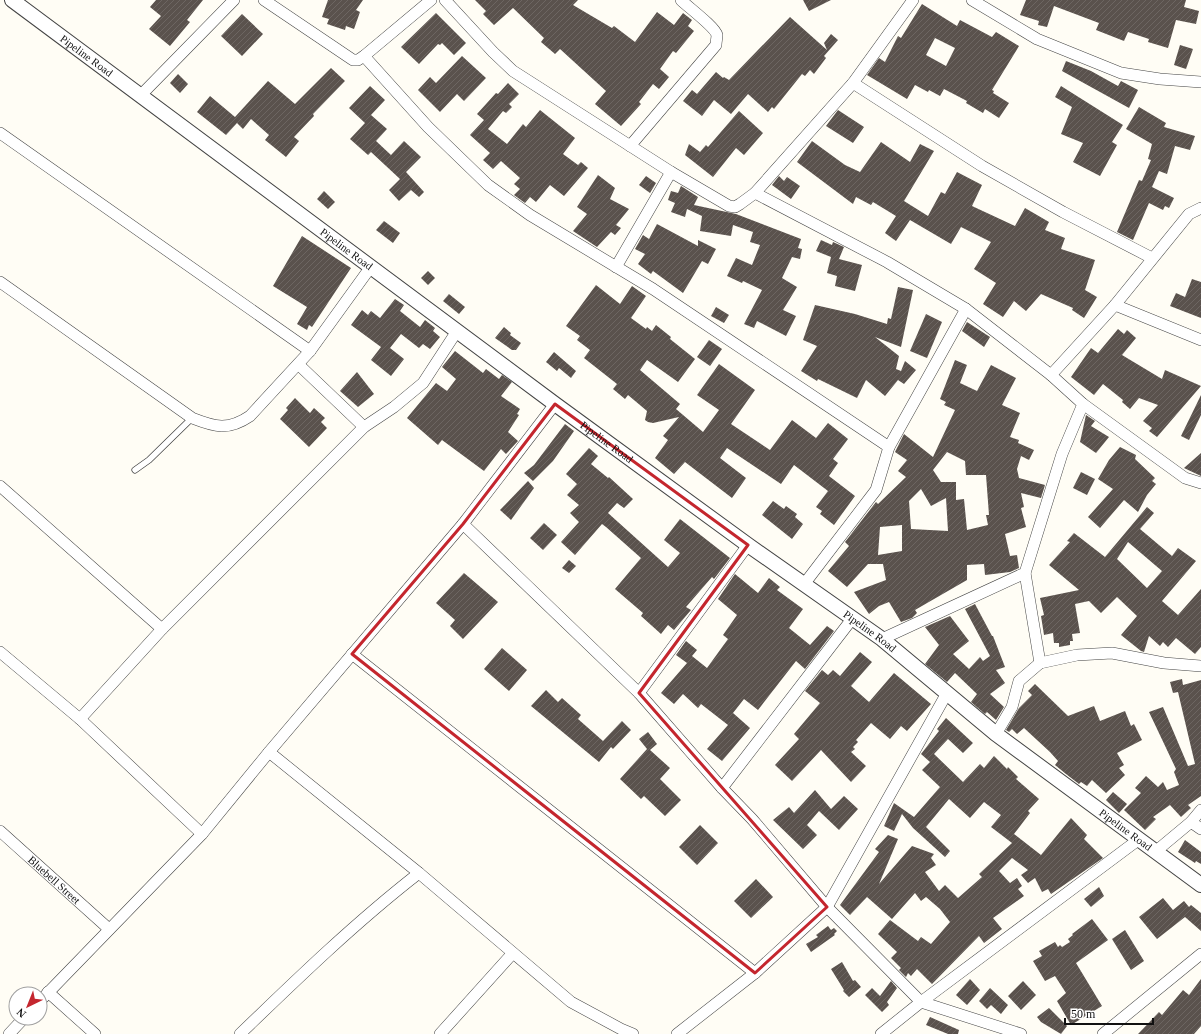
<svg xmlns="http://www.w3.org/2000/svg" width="1201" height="1034" font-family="Georgia,serif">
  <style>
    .building { fill: url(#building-hatch); fill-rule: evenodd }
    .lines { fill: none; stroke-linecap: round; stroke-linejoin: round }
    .service-casing { stroke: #444; stroke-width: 7 }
    .minor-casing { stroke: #444; stroke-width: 12 }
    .tertiary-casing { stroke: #444; stroke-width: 16 }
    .service { stroke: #fff; stroke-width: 5.5 }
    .minor { stroke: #fff; stroke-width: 11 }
    .tertiary { stroke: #fff; stroke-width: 14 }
    .marked { fill: none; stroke: #c4262e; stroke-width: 3; stroke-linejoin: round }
    .labels { text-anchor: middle; stroke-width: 4; stroke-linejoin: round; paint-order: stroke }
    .street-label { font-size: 11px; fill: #111; stroke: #fff }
  </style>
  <defs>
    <pattern id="building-hatch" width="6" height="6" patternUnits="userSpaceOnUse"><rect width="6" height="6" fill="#5a524d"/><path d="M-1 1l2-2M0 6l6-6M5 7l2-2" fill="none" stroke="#6d6662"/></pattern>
  </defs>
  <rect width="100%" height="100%" fill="#fffdf5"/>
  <g class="building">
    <polygon points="156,0 203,0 187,20 190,22 170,46 149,29 161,16 150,7"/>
    <polygon points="328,0 363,0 356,10 360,12 354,29 346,26 345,30 327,24 329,19 322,17"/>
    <polygon points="475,0 578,0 573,5 612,28 614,26 635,42 657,12 674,25 683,13 692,20 688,26 694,31 676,53 673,51 660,69 669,77 659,89 653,84 639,102 641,104 621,126 595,104 606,91 560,49 555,54 541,42 544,38 513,8 494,25 483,14 486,11"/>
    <polygon points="803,0 831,0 809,11"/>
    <polygon points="1026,0 1186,0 1184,7 1199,11 1196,24 1176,20 1168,48 1148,42 1149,39 1128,32 1124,41 1096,30 1099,23 1054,6 1047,27 1038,25 1039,21 1020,15"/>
    <path d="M922,4L957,26L960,20L992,37L996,32L1019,46L992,90L994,91L993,93L1009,103L999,118L985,109L983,113L966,103L967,101L944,89L940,96L929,90L928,92L915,85L907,99L867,75L879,58L885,62L898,36L901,38ZM935,38L955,48L946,66L926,55Z"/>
    <polygon points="436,13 466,43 454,55 442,43 440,45 438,44 419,64 401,47"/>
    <polygon points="242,14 263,34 242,56 221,36"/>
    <polygon points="790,17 827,50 824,43 831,34 838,40 824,56 826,58 814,74 810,70 805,76 802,74 774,109 772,107 768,112 748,94 731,114 714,100 702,116 683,101 692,90 697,94 716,72 723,78 724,77 729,80"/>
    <polygon points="1180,45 1193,49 1186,69 1174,65"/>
    <polygon points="462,56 486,78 464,101 457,94 440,112 418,90 430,77 436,83"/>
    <polygon points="1066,61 1091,71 1118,86 1121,81 1138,90 1129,108 1062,71"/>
    <polygon points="331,68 345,81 313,114 314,116 294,137 299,141 286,157 265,140 269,135 251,119 243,129 237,123 226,135 197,112 210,96 235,117 268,81 295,104"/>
    <polygon points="178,74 188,84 180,93 170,83"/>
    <polygon points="508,83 519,94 509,104 512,107 506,113 503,111 488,129 507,144 523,124 526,127 540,110 575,138 563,154 578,165 581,162 588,168 564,196 550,185 536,202 530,197 525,203 514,195 520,189 514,184 520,178 501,161 493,169 483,160 490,153 470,135 484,120 477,114 496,93 498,94"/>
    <polygon points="370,86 385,100 371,115 387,129 376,141 391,155 404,141 421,157 406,172 424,192 419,197 411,190 399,201 389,190 400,179 371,152 368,155 350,139 365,123 349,108"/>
    <polygon points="1061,86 1123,125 1112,142 1117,145 1100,176 1073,162 1083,143 1061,134 1072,107 1055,97"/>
    <polygon points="1139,107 1166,123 1164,127 1195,136 1190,150 1175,146 1167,174 1159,171 1152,187 1174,198 1169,208 1165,206 1163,210 1149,203 1133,240 1117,232 1139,180 1142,181 1151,160 1148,159 1152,144 1126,129"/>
    <polygon points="838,110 864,127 853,143 826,126"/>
    <polygon points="739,111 763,133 744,155 736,148 713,177 685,155 689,144 700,152 706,145 708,147"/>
    <polygon points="812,141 845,165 860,172 881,142 910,162 920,144 934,151 904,201 928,216 941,192 945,194 957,172 982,185 972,206 1015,226 1025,208 1049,222 1045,230 1065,238 1061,249 1095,260 1085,290 1097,297 1084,318 1072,310 1073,308 1041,294 1026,311 1014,301 1003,317 983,304 996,283 974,269 991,242 961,227 951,244 910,220 896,241 885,233 896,216 873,202 871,205 856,197 853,204 797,162"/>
    <polygon points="598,175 615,188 610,199 629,209 616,225 621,228 615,235 611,232 597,247 573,231 587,214 577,207"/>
    <polygon points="646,176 656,183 650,193 639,185"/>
    <polygon points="779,176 784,181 787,177 800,186 791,199 772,185"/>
    <polygon points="681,186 698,197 694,205 736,214 801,239 798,248 802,249 800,259 792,257 782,278 797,287 783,310 796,316 786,336 757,321 754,328 744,324 762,290 743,281 742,283 727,276 736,258 752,265 760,245 750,242 753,232 733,225 731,236 700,231 702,216 687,209 685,217 671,212 675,203 668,200 671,191 678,193"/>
    <polygon points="324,191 335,202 328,209 317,199"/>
    <polygon points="384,221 400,233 393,243 376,230"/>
    <polygon points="657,224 698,246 698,240 716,249 708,264 702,261 683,293 653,271 651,274 638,264 645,254 635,249 643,235 649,239"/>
    <polygon points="302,236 351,268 312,327 309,325 307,330 297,324 307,307 273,286"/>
    <polygon points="821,240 832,245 833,242 844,247 839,259 862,265 855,291 835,286 837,276 827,273 831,257 816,251"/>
    <polygon points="428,271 435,278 428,285 421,278"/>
    <polygon points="1192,279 1201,282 1201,318 1170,306 1176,293 1185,297"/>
    <polygon points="596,285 620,304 632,286 646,296 631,318 646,329 647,327 652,331 656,325 671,337 670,339 695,359 678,382 647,360 640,370 680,404 676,409 703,432 719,410 697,395 719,364 755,390 731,424 770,450 792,420 816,438 828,423 848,439 833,459 838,463 829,476 855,496 834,525 820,514 822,511 816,507 828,491 794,465 781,484 727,448 720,458 746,478 732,498 685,462 674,474 655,458 668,440 663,436 679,417 653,423 648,422 645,420 647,411 628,395 625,399 613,389 617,384 584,358 590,350 577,340 580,336 566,326"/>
    <polygon points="898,287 913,290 901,347 875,337 899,356 896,369 901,371 905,361 916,370 904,384 898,380 885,396 866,380 857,398 818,379 817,381 801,371 817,346 803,340 815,305 855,314 887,324 888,318 891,319"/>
    <polygon points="449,294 465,307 459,314 443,301"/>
    <polygon points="395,299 404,305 400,311 420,327 425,320 435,328 433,331 440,337 430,349 423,344 419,348 401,334 390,348 404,359 391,376 371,360 381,347 351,325 362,310 368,315 371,311 380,318"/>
    <polygon points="716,307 729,315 724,323 711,316"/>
    <polygon points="926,314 942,322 927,358 910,351"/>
    <polygon points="967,322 990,337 984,347 962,331"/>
    <polygon points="504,327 511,333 510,335 521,343 516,350 512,350 495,338"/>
    <polygon points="1118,329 1124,334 1127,330 1136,338 1122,355 1162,379 1165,370 1201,386 1157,437 1149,431 1152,428 1143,421 1158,405 1139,398 1130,409 1122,402 1123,400 1103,384 1094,395 1071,377 1091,348 1098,353"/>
    <polygon points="709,340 722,349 710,366 697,357"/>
    <polygon points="455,351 483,373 486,369 499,379 502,375 512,382 501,396 520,409 517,414 519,415 508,432 518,441 506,454 501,449 484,471 442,440 438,445 407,418 436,383 447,391 456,379 442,367"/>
    <polygon points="554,352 576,371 571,378 559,368 557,371 546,362"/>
    <path d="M955,360L967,365L960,383L977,391L991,365L1016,378L1002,405L1020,413L1010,437L1019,440L1018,443L1034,450L1029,460L1021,456L1017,469L1019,478L1045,485L1041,498L1021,493L1024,507L1021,508L1026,527L1005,534L1010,556L1017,555L1019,568L1010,572L985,575L984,564L967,565V580L915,610L917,613L912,618L901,622L889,602L879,606L869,614L854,592L886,580L883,564H868L847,587L828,571L849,546L845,542L876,502L878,504L906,477L898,471L907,460L895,452L904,434L933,457L955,410L944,405L946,402L940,399ZM947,452L965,461L966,475H986L989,515H986L988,525L967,530L964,499L956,500V482H941L933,470ZM921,489L931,506L946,498L948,531L911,529L909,501ZM902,525V551L878,555L880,527Z"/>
    <polygon points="357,372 374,394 358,407 340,391"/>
    <polygon points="1201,395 1201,415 1189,440 1181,436"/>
    <polygon points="295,398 310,413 314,408 325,418 321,422 327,428 309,447 280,419 288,410 286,408"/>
    <polygon points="1086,415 1095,421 1091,426 1109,437 1096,453 1080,442"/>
    <polygon points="565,424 574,431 553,461 533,481 524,473 534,465"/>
    <polygon points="1120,447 1136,455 1135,459 1155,478 1152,481 1156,484 1147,495 1138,512 1124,500 1100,528 1088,517 1113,489 1098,479 1109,460"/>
    <polygon points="589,448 598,456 591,464 608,478 609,477 633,499 624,508 617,503 608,513 668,567 680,553 664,540 680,519 730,558 714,579 712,577 686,607 691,610 674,630 668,625 661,634 641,616 643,613 615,589 641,558 606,527 602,524 575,555 561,542 579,522 570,513 579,505 567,495 577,484 566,474"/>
    <polygon points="1201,453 1201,476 1184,468"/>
    <polygon points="1081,472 1095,479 1087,495 1073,488"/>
    <polygon points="528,481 534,488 511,520 500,510"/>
    <polygon points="773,501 784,509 786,506 797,514 795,517 803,524 792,539 762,515"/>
    <path d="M1147,507L1154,513L1140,529L1172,556L1178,548L1196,561L1162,601L1178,615L1201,589V647L1195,654L1176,638L1168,647L1163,642L1160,646L1149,636L1144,652L1141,651L1121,635L1137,616L1117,597L1101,613L1089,601L1075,604L1080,633L1072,634L1073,641H1070V645L1059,647V643H1054L1053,633L1044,635L1041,616L1044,615L1040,598L1079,590L1049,565L1070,542L1067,541L1074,533L1105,557ZM1128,542L1162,571L1147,588L1117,559Z"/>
    <polygon points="544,523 557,535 543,550 530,538"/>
    <polygon points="569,560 576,566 569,573 562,568"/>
    <polygon points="464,573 498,602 463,639 450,626 455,620 436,603"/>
    <polygon points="735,574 758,593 769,578 780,587 777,590 803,609 789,628 810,645 827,626 834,631 805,669 796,661 758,710 744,699 733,713 750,728 722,761 707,749 728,725 701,704 698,708 683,694 674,704 661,693 687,663 676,655 686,641 697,650 692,656 707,668 728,639 723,635 737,615 718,599"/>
    <polygon points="975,604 992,636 993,636 1005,667 996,670 1005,683 990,694 1004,707 996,720 987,712 985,714 971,702 977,694 955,673 947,682 925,664 939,645 925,627 950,616 969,641 953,654 969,669 980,657 983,661 990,656 965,609"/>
    <polygon points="502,648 527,670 509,691 484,669"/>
    <polygon points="860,652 872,662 851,686 869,702 894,673 931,704 907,731 901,726 890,739 871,723 856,740 858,742 853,747 855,749 851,752 866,766 851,782 821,750 792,781 775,765 799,739 794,734 820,703 805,691 822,670 828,675 833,670 840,676"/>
    <polygon points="1182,679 1183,685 1201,680 1201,796 1188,805 1191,808 1181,817 1170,805 1153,817 1156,819 1145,830 1124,810 1141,793 1135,788 1146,776 1158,787 1163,782 1167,790 1179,785 1174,772 1176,769 1149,712 1163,707 1188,766 1195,764 1178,692 1173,693 1170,682"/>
    <polygon points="1035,684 1068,716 1094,706 1100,721 1125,711 1131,726 1134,724 1142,740 1117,753 1124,765 1119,768 1125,775 1106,793 1092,780 1087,786 1081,782 1079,784 1066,774 1055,765 1058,761 1050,752 1024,728 1017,734 1012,729 1009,732 1006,730 1019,708 1032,695 1028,691"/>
    <polygon points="546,690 558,702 562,698 581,715 578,719 603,741 622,721 631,730 613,749 611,747 599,762 531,706"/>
    <polygon points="946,718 973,743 963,753 948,739 934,754 963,782 980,764 984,768 994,756 1007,769 1008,767 1018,777 1016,779 1039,799 1028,811 1030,813 1014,834 1041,855 1071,818 1087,835 1084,839 1103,858 1051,894 1048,889 1042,892 1035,878 1028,883 1021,875 1028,870 1012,858 999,871 1010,883 1017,878 1022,886 1018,889 1024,896 993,918 1002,929 984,943 979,936 932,984 917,969 911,976 908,973 906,977 899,970 901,968 891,958 897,952 878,934 890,920 918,941 921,937 931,944 950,922 940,909 926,897 921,901 915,893 892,919 867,897 850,915 840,905 879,852 875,849 888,835 898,839 879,884 912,846 934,854 931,858 936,865 925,872 939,891 945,885 958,898 982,877 979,874 1012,843 991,827 1001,815 984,802 970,818 949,799 926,827 950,851 945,857 913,828 902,814 894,831 884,826 894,803 914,817 940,787 922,770 930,762 921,754 939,731 937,729"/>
    <polygon points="648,732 657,744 650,750 670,768 660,779 681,800 665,816 644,796 641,799 620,779 647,749 639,739"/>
    <polygon points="815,790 831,809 844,796 858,809 839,830 819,811 807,825 817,835 803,849 773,820 789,807 794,813"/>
    <polygon points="1113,792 1127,804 1119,813 1106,800"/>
    <polygon points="700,825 718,843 697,865 679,847"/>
    <polygon points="1185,840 1201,852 1201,864 1196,861 1195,863 1178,852"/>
    <polygon points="756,879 773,897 751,918 734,901"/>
    <polygon points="1099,887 1104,896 1091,907 1084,899"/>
    <polygon points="1163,898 1173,910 1184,901 1189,907 1191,905 1201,913 1201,931 1185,917 1157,939 1139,917"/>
    <polygon points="1092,919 1108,940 1076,963 1102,1006 1071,1025 1057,1001 1066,993 1055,976 1045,981 1033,961 1042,956 1039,951 1055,942 1058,947 1060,945 1062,947 1070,942 1068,939 1073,935 1072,934"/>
    <polygon points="828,926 831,930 834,928 837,931 834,934 835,935 811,952 806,944 818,937 816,935"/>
    <polygon points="1125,930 1144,961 1131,970 1112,939"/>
    <polygon points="842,962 853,981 855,980 861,987 849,997 843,991 844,990 831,969"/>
    <polygon points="970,979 980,990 967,1005 956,995"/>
    <polygon points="1201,979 1201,1026 1194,1034 1138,1034 1159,1012 1162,1015 1183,990 1189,995"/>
    <polygon points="891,981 897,988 887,1002 889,1005 882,1012 865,995 872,988 880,996"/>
    <polygon points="1023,981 1036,995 1021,1010 1008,996"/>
    <polygon points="990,988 1008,1005 1001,1014 991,1005 987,1009 979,1001"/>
    <polygon points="1049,1008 1067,1026 1061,1034 1041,1022 1037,1017"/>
    <polygon points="930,1017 959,1030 958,1034 948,1034 926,1025"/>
  </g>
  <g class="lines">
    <g class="service-casing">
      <polyline id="service" points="135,470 149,460 192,418"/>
    </g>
    <g class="minor-casing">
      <g id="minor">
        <polyline points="264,0 353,60 358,60 364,56 431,0"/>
        <polyline points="445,0 493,52 513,71 671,172 729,206 735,207 740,204 755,193 853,83 913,0"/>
        <polyline points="972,0 1037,39 1121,73 1160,79 1201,82"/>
        <polyline points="364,56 428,127 488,185 530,215 653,289 889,447"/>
        <polyline points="853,83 982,166 1063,212 1152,258"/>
        <polyline points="141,95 234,0"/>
        <polyline points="0,133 310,351"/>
        <path d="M630,146L716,45C716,42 717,38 717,35C715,27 688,7 681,0"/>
        <polyline points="755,193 887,262 966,309 1051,375 1083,404 1062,454 1025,573 882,639"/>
        <polyline points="616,267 671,172"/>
        <path d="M0,282L192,418C215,427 228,431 250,416L310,351L370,268"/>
        <polyline points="1115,305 1201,340"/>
        <polyline points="299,365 364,427"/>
        <polyline points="1051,375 1115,305 1189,214 1201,208"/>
        <polyline points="1083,404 1185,478 1201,483"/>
        <polyline points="0,486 162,629"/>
        <polyline points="463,524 639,693 748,545"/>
        <polyline points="1025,573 1040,663"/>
        <polyline points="805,583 876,490 889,447 966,309"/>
        <polyline points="0,652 80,719 202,834"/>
        <polyline points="352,654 755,973"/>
        <polyline points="639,693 722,788 752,819 827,907 921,1002 1021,1034"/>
        <polyline points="80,719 162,629 364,427 394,407 423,383 457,331"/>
        <polyline points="996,734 1012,707 1019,681 1040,663 1077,655 1112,653 1164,663 1201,666"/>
        <polyline points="269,752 419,873 571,1002 621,1029 633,1034"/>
        <polyline points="722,788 852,619"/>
        <polyline points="1191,822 1201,810"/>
        <path id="s1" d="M0,831L109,929"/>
        <polyline points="1155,852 1191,822 1201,829"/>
        <polyline points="48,992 95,1034"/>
        <polyline points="40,1001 202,834 269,752 463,524 555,404"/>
        <polyline points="9,1034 24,1018"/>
        <path d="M240,1034C298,978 356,922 419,873"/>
        <polyline points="440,1034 512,954"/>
        <polyline points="677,1034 755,973 827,907 947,693"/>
        <polyline points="881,1034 921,1002 1138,840"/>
        <polyline points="1103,1034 1201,954"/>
      </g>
    </g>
    <g class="tertiary-casing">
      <g id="tertiary">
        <path id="s2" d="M12,0L555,404L748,545L882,639L996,734L1201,885"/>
      </g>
    </g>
    <use href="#service" class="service"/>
    <use href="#minor" class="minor"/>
    <use href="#tertiary" class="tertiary"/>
  </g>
  <path class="marked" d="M555,404L748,545L639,693L827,907L755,973L352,654L463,524Z"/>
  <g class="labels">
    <g class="street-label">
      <text dy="4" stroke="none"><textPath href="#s2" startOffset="93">Pipeline Road</textPath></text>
      <text dy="4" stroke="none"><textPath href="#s2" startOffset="417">Pipeline Road</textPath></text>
      <text dy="4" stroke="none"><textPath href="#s2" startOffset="741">Pipeline Road</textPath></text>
      <text dy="4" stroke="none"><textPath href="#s2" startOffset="1065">Pipeline Road</textPath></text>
      <text dy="4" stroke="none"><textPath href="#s2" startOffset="1389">Pipeline Road</textPath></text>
      <text dy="4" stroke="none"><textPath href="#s1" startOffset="73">Bluebell Street</textPath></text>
    </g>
  </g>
  <g transform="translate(28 1006) rotate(223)"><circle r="19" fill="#ffffff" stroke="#a0a0a0"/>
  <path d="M0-3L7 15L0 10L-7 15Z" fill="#c4262e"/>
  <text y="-6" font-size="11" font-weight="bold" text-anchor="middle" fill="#111111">N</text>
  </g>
  <path d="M1065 1018v6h88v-6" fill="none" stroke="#111111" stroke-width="2"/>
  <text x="1071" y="1018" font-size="12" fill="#111111" stroke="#ffffff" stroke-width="3" paint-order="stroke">50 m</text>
</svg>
